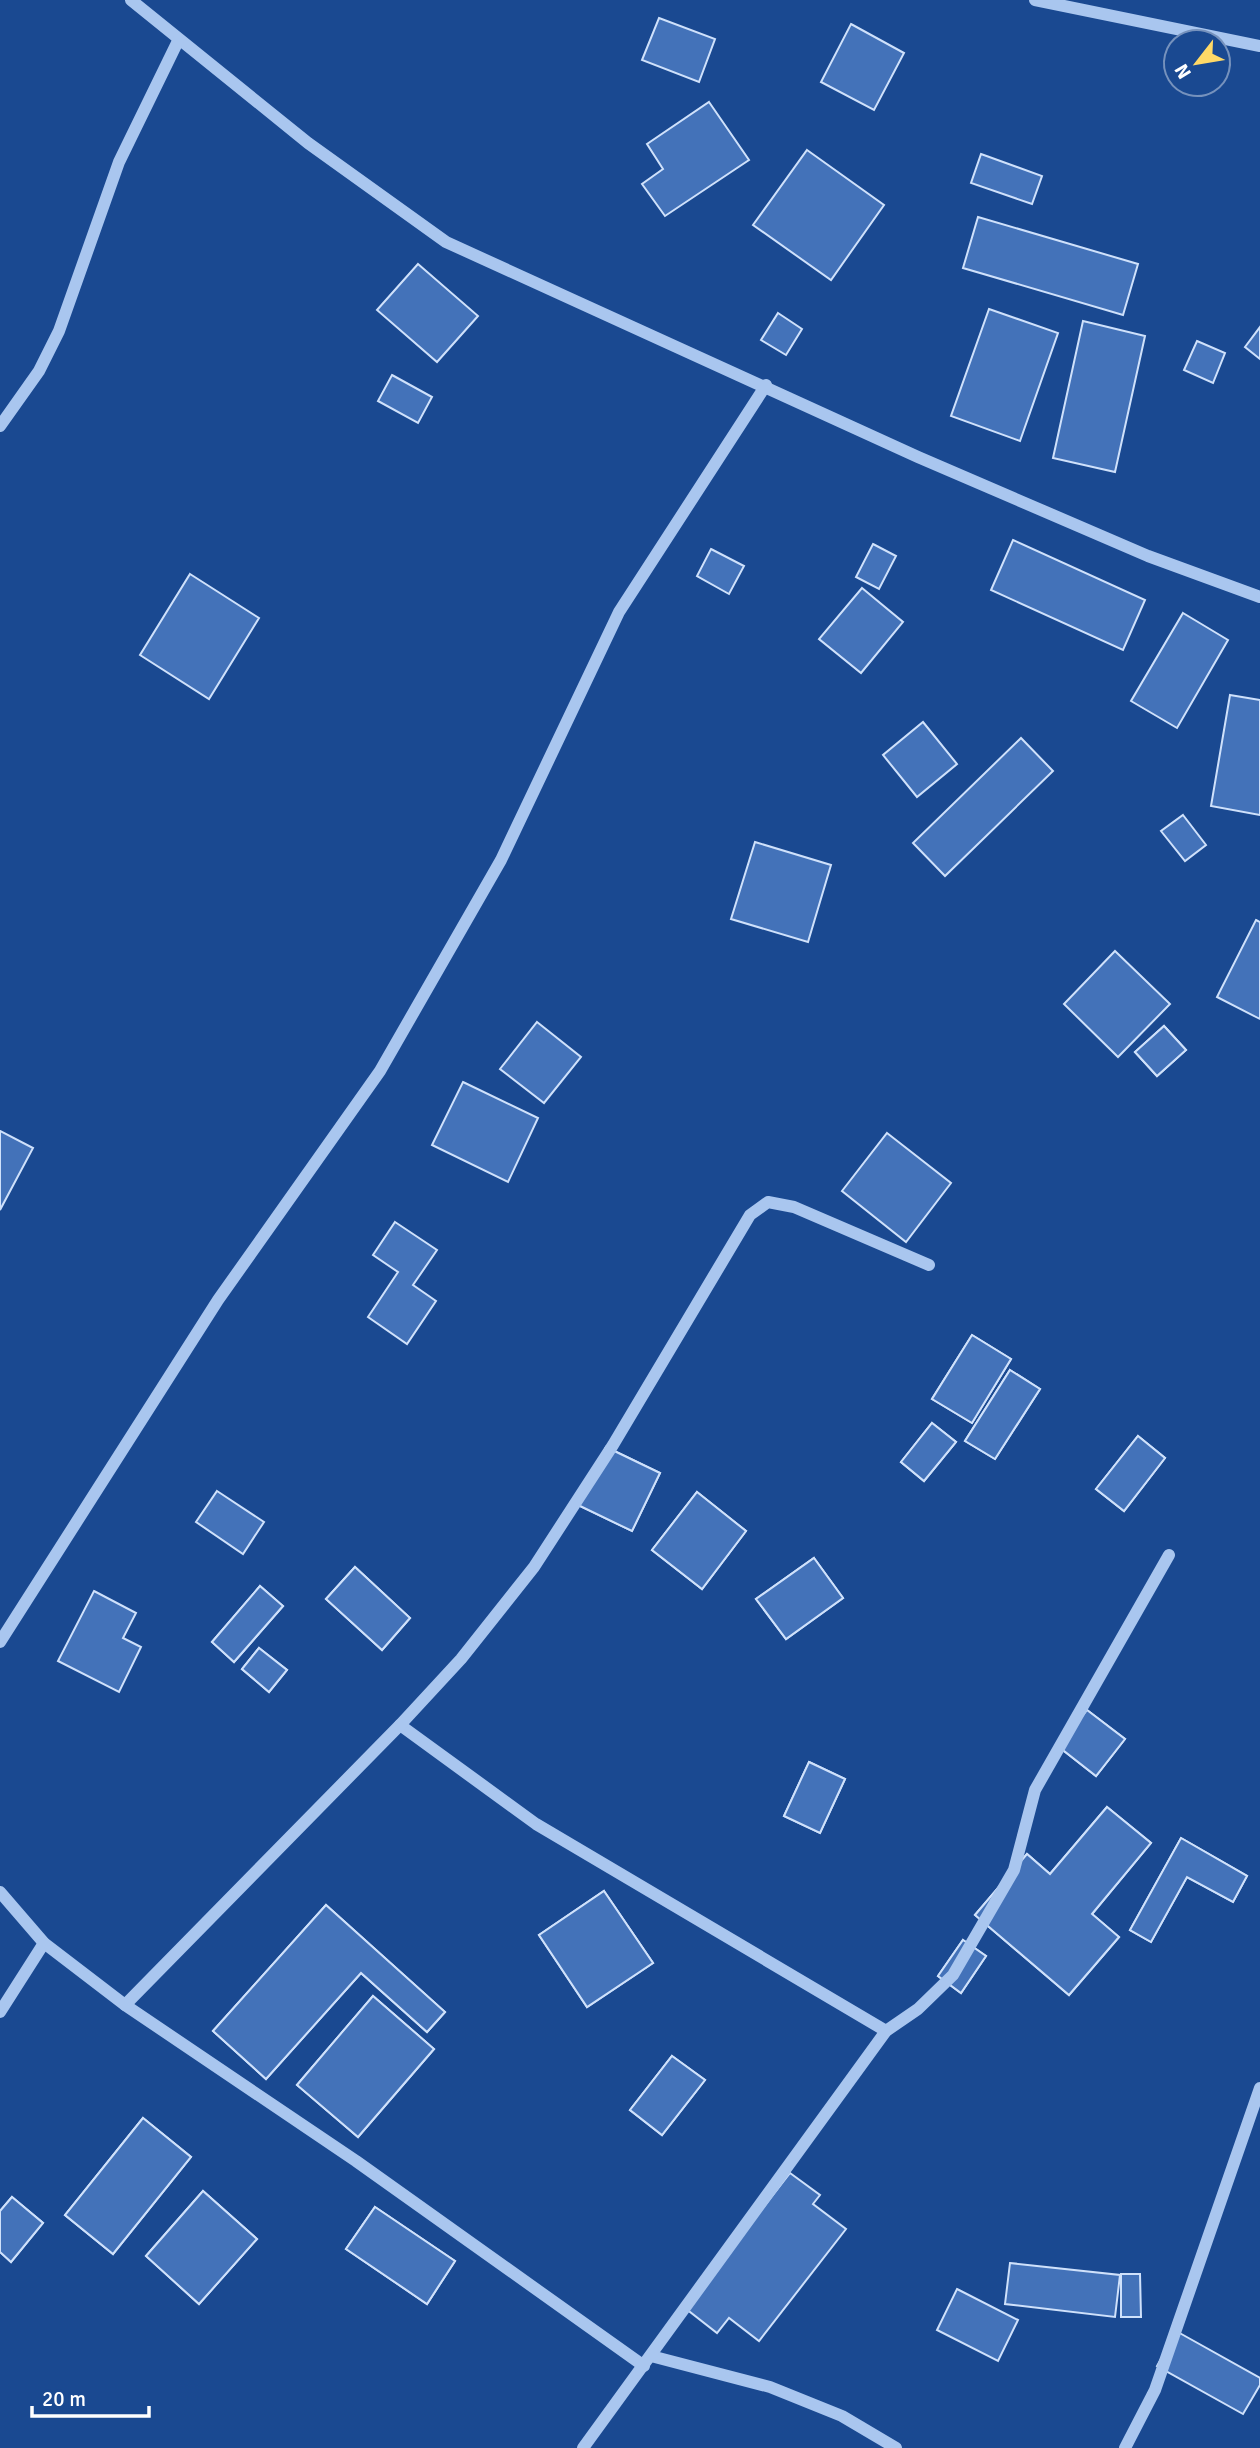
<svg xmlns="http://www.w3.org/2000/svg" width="1260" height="2448" font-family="Signika,sans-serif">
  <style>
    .building { fill: #4372b9; stroke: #cfe1fb; stroke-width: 2 }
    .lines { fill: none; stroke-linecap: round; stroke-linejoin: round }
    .minor { stroke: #a9c6ef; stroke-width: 12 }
  </style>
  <rect width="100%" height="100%" fill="#1a4991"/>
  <g class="building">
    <polygon points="659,18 715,39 699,82 642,60"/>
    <polygon points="851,24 904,53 874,110 821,82"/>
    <polygon points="709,102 749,160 665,216 642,184 663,169 647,144"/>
    <polygon points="807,150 884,205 831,280 753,225"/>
    <polygon points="981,154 1042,176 1032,204 971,183"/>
    <polygon points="978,217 1138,264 1123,315 963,268"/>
    <polygon points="418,264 478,316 437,362 377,310"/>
    <polygon points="989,309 1058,333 1020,441 951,416"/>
    <polygon points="778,313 802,329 786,355 761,340"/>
    <polygon points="1083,321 1145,336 1115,472 1053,458"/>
    <polygon points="1260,327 1260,359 1245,347"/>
    <polygon points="1197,341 1225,353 1213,383 1184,370"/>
    <polygon points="392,375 432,397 418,423 378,401"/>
    <polygon points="1013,540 1145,600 1123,650 991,590"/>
    <polygon points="873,544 896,556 879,589 856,577"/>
    <polygon points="711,549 744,566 729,594 697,576"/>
    <polygon points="190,574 259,618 209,699 140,655"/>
    <polygon points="862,588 903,622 861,673 819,639"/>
    <polygon points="1183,613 1228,640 1177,728 1131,701"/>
    <polygon points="1230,695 1260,700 1260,815 1211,806"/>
    <polygon points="923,722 957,764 917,797 883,755"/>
    <polygon points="1021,738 1053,771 945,876 913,843"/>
    <polygon points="1183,815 1206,845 1185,861 1161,831"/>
    <polygon points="755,842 831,865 808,942 731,919"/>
    <polygon points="1256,920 1260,922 1260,1019 1217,997"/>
    <polygon points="1115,951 1170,1004 1118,1057 1064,1004"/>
    <polygon points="537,1022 581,1057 544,1103 500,1069"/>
    <polygon points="1164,1026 1186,1050 1157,1076 1135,1052"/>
    <polygon points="1164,1026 1186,1050 1157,1076 1135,1052"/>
    <polygon points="463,1082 538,1118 508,1182 432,1145"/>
    <polygon points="0,1131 33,1148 0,1210"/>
    <polygon points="887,1133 951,1183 906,1242 842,1191"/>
    <polygon points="395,1222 437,1250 413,1285 436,1301 407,1344 368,1317 398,1272 373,1255"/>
    <polygon points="972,1335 1011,1359 972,1423 932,1399"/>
    <polygon points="972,1335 1011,1359 972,1423 932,1399"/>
    <polygon points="1010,1370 1040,1389 995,1459 965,1441"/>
    <polygon points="1010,1370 1040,1389 995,1459 965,1441"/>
    <polygon points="932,1423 956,1442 924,1481 901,1462"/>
    <polygon points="932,1423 956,1442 924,1481 901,1462"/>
    <polygon points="1138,1436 1165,1458 1124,1511 1096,1489"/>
    <polygon points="1138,1436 1165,1458 1124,1511 1096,1489"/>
    <polygon points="606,1447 660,1473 632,1531 578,1505"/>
    <polygon points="606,1447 660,1473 632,1531 578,1505"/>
    <polygon points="217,1491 264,1522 243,1554 196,1522"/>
    <polygon points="697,1492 746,1531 702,1589 652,1550"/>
    <polygon points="697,1492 746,1531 702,1589 652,1550"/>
    <polygon points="814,1558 843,1598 786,1639 756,1599"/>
    <polygon points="814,1558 843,1598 786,1639 756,1599"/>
    <polygon points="355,1567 410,1618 382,1650 326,1599"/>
    <polygon points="355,1567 410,1618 382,1650 326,1599"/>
    <polygon points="260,1586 283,1606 234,1662 212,1642"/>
    <polygon points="260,1586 283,1606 234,1662 212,1642"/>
    <polygon points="94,1591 136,1613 123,1638 141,1647 119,1692 58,1661"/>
    <polygon points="259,1648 287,1670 269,1692 242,1669"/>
    <polygon points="259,1648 287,1670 269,1692 242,1669"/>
    <polygon points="1087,1710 1125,1739 1096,1776 1059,1747"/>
    <polygon points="1087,1710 1125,1739 1096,1776 1059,1747"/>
    <polygon points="809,1762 845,1779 820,1833 784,1816"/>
    <polygon points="809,1762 845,1779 820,1833 784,1816"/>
    <polygon points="1107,1807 1151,1843 1092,1914 1119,1937 1069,1995 975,1915 1027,1854 1050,1874"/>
    <polygon points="1107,1807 1151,1843 1092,1914 1119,1937 1069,1995 975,1915 1027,1854 1050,1874"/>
    <polygon points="1181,1838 1247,1876 1233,1902 1187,1877 1151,1942 1130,1930"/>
    <polygon points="1181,1838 1247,1876 1233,1902 1187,1877 1151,1942 1130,1930"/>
    <polygon points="604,1891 653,1963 587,2007 539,1935"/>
    <polygon points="604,1891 653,1963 587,2007 539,1935"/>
    <polygon points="326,1905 445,2012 427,2032 361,1973 266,2079 213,2031"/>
    <polygon points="326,1905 445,2012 427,2032 361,1973 266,2079 213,2031"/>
    <polygon points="963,1940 986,1956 961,1993 938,1976"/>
    <polygon points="963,1940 986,1956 961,1993 938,1976"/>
    <polygon points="373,1996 434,2049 358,2137 297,2085"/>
    <polygon points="373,1996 434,2049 358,2137 297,2085"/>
    <polygon points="672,2056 705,2080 662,2135 630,2110"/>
    <polygon points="672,2056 705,2080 662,2135 630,2110"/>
    <polygon points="143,2118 191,2157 113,2254 65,2215"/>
    <polygon points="143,2118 191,2157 113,2254 65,2215"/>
    <polygon points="790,2173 820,2195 813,2204 846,2229 759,2341 729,2318 717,2333 685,2308"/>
    <polygon points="203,2191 257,2239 199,2304 146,2256"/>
    <polygon points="203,2191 257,2239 199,2304 146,2256"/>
    <polygon points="12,2197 43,2223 11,2262 0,2252 0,2211"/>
    <polygon points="12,2197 43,2223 11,2262 0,2252 0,2211"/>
    <polygon points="375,2207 455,2261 427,2304 346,2249"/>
    <polygon points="375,2207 455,2261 427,2304 346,2249"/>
    <polygon points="1010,2263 1120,2275 1115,2317 1005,2304"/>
    <polygon points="1121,2274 1140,2274 1141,2317 1121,2317"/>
    <polygon points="957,2289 1018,2320 998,2361 937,2330"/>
    <polygon points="1176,2331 1260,2378 1260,2385 1243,2414 1157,2366"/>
  </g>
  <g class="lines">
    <g class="minor">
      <polyline points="131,0 308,143 446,242 918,457 1148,556 1260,597"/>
      <polyline points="1035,0 1260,46"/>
      <polyline points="0,426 39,371 59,331 119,162 178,41"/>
      <polyline points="0,1642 218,1300 380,1071 501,860 619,612 766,385"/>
      <polyline points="400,1725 536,1824 886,2031"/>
      <polyline points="0,1892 44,1943 125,2005 356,2161 644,2366"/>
      <polyline points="125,2005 400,1725 461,1659 534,1567 613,1445 750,1215 768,1202 794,1207 929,1265"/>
      <polyline points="0,2012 44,1943"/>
      <polyline points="651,2356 770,2387 842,2416 896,2448"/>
      <polyline points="583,2448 886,2031 918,2009 953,1975 1014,1870 1035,1790 1169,1555"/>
      <polyline points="1125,2448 1155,2390 1260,2088"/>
    </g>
  </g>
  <g transform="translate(1197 63) rotate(239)"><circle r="33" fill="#1a4991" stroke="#7692bd" stroke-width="2"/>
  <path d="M0-5L12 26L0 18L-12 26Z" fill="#ffd967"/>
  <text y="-10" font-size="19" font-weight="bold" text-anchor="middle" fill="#ffffff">N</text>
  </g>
  <path d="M32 2406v10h117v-10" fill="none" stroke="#ffffff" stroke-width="3.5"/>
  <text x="42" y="2406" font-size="21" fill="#ffffff" stroke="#1a4991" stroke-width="5" paint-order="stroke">20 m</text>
</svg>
